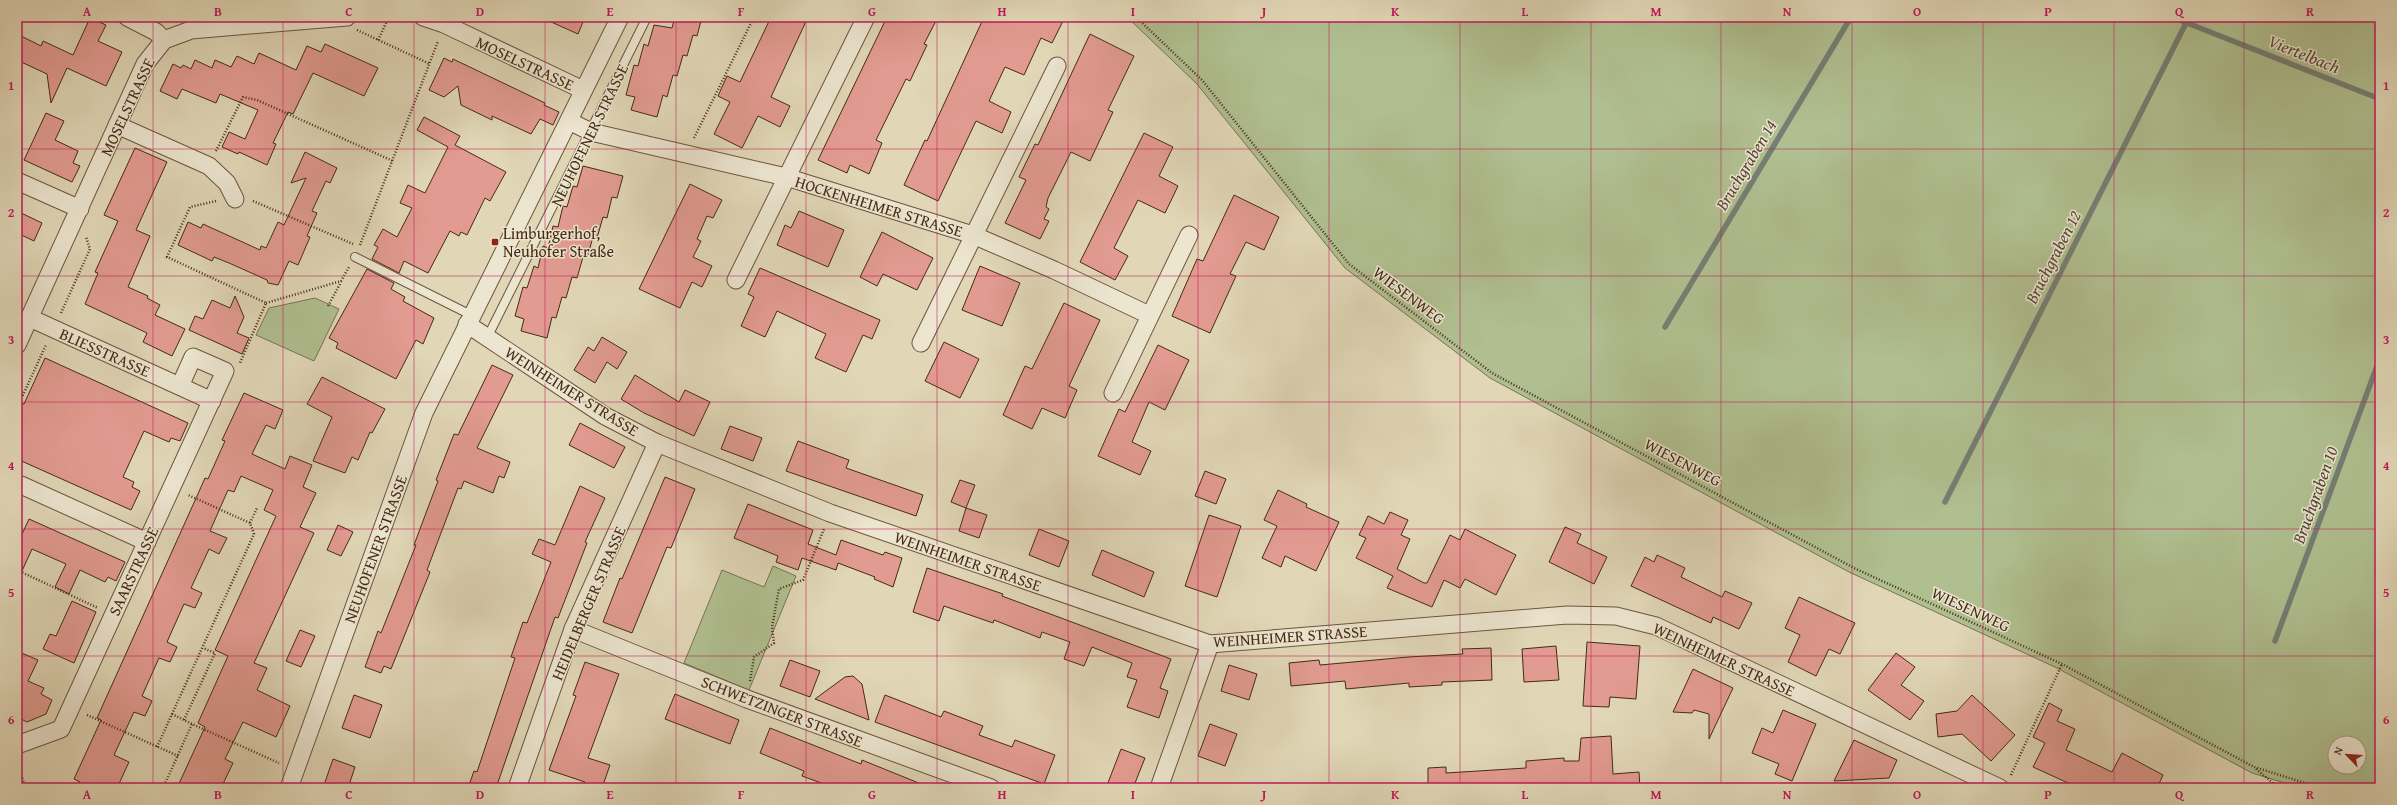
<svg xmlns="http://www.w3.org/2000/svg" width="2397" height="805" font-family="'Gentium Book Plus',serif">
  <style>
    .green { fill: #b0bf90; stroke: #7a7452; fill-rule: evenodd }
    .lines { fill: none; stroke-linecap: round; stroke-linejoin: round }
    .stream { stroke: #757f74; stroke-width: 5.5 }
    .building { fill: #e29b91; stroke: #452a15 }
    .lane-casing { stroke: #6c553e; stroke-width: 10 }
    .street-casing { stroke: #6c553e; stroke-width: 19 }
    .path { stroke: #452a15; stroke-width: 2.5; stroke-dasharray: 1 2; stroke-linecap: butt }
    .lane { stroke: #ece5d0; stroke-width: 8 }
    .street { stroke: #ece5d0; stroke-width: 17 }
    .grid { fill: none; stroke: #c2185b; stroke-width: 1; stroke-opacity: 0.55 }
    .poi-dot { fill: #8f2418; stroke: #ece5d0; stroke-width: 1.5 }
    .labels { text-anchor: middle; stroke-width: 3; stroke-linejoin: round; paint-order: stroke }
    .street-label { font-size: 16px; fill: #452a15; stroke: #ece5d0 }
    .poi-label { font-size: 16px; fill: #452a15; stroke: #ece5d0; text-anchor: start }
    .water-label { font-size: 17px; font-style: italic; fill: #554635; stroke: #ece5d0 }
    .neatline { fill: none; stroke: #c2185b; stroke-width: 1.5 }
    .grid-label { font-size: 13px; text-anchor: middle; font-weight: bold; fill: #c2185b }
  </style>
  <rect width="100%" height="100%" fill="#e1d7b7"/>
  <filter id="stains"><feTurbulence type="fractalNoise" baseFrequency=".005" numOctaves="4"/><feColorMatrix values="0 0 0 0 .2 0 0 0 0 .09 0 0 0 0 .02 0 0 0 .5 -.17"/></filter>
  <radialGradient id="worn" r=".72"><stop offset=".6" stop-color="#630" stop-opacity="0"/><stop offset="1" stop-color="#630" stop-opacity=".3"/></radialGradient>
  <g class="green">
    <path d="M1127,17H2380V788H2301L2252,773L2057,668L1849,572L1490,378L1345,268L1197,84ZM2335,743H2359V767H2335Z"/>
    <polygon points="315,298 339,309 314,361 256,335 269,308"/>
    <polygon points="773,566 796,576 749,690 684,663 722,570 764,587"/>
  </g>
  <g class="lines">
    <g class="stream">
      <polyline points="2172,17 2380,99"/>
      <polyline points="1665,327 1851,17"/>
      <polyline points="1945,502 2189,17"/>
      <polyline points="2275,641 2380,358"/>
    </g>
  </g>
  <g class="building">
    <polygon points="540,17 585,17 578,34"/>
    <polygon points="675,17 702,17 697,36 693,35 687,56 683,55 677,76 673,75 667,97 663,95 657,117 631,110 635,97 626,95 634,65 638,66 644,44 648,46 654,25 672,28"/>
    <polygon points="771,17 808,17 771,97 790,106 780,127 758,116 742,148 714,134 730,102 718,96 727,76 740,82"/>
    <polygon points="887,17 938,17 924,44 927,45 910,81 906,79 876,140 882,143 869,174 850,165 847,173 818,160"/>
    <polygon points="984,17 1065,17 1052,43 1041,38 1024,75 1005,67 989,101 1011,112 1002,133 976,121 938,201 904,185 925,140 927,141"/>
    <polygon points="90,18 106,25 98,41 122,52 106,86 67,68 51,103 47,74 17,60 17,34 41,46 43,41 73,55"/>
    <polygon points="1090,34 1134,56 1108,110 1113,112 1090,161 1071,152 1048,198 1046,207 1049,209 1044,219 1049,221 1040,239 1005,223 1026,180 1019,177 1035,144 1038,145"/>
    <polygon points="325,44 378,68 364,96 313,73 293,114 288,112 273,143 276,144 267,165 239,152 238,154 222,147 229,132 245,139 258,110 220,94 216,103 182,89 177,99 160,91 173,64 181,68 183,65 191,69 195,60 212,68 215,60 231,67 237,56 254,64 259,53 296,70 307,46 321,52"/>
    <polygon points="444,58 452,62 453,59 545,103 544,105 559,112 553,125 540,119 531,134 492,116 492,120 461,105 458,86 444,97 429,90"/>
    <polygon points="46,113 64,121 55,140 78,151 73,163 80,166 72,182 24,160"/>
    <polygon points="424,117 460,136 455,145 506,172 490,201 485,198 467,235 461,232 459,236 450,231 428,273 404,261 399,273 372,259 378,247 374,245 383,229 397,237 412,208 400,203 408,185 425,193 448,147 417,130"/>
    <polygon points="1144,133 1173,147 1159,176 1178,186 1165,213 1138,200 1114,248 1128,256 1115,280 1080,262"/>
    <polygon points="135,148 167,162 136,230 150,236 128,287 148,296 147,298 160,305 155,315 185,329 172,356 143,342 147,333 85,304 98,273 95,272 118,221 104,215"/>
    <polygon points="305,152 337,168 330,183 326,181 312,211 317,213 307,236 310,237 298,265 289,261 278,285 268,283 267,280 229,263 214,257 212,261 178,245 188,222 201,228 203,224 260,250 261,246 266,248 278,222 284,225 306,178 291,183"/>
    <polygon points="583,166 623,176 617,198 612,197 607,218 603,217 597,238 593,237 587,258 583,257 577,278 572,277 566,298 562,297 556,318 552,317 547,338 521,331 524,319 515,316 523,287 527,288 534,266 538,268 543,246 548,248 553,226 558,227 563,206 567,207 573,186 577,187"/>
    <polygon points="690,184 722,200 713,218 707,216 697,239 701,241 693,257 712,266 702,287 692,282 680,308 639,289"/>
    <polygon points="1234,195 1279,217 1264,250 1246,242 1230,274 1236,276 1210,333 1172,316 1197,259 1203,261"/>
    <polygon points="17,211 42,223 34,241 17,233"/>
    <polygon points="799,211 844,230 828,267 777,245 785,225 791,228"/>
    <polygon points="882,232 933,258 917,290 883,274 877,286 860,277"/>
    <polygon points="980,266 1020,283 1002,326 962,310"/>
    <polygon points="760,268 880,320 872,339 863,335 846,372 815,358 826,334 777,311 765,337 741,326 754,297 748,294"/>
    <polygon points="367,269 394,283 391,289 405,297 403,301 434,318 423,344 416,340 396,379 336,348 338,343 329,338"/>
    <polygon points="235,296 244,317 237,333 249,338 242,354 189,330 195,316 203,319 212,300 230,308"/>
    <polygon points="1064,303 1100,320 1069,386 1077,390 1065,418 1042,408 1032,429 1003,415 1025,366 1032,369"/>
    <polygon points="602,337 627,352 617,369 607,362 595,383 574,370 588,347 594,351"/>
    <polygon points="944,342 979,359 960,398 925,381"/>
    <polygon points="1158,345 1189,360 1165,410 1149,402 1132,442 1151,451 1140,475 1098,456 1119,409 1125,412"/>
    <polygon points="45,358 188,423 180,441 171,438 169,442 144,431 123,477 134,482 132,487 140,491 131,510 17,459 17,401 24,404"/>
    <polygon points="492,365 513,375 477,448 510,462 504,478 499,476 493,493 464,481 461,489 458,488 427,570 430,572 391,669 384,666 381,673 365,667 378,631 381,633 416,545 414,545 438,481 436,480 454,434 458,435"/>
    <polygon points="635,375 679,402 685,390 710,402 694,436 644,413 621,399"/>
    <polygon points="322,377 385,409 372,433 370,432 358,460 352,457 345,473 313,461 332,417 307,404"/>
    <polygon points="244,393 283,410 275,429 266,425 252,454 285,469 290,456 312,465 303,487 316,493 300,527 314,533 254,663 267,668 257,690 290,706 276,737 243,722 225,759 233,763 221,788 177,788 205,727 198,723 228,656 215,650 276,516 264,510 273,490 241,476 234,492 228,490 210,531 227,538 219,554 209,549 191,588 202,593 195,608 184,604 167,642 177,647 170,662 159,658 142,696 152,701 145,716 134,712 114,755 129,762 117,788 78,788 80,782 74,779 101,720 97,718 197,496 205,478 208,479 225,441 222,440"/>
    <polygon points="580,423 625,447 614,468 569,445"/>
    <polygon points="730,426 762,438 753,461 721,449"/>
    <polygon points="798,441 849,460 846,468 923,495 916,516 786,471"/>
    <polygon points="1205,471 1226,479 1216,504 1195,496"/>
    <polygon points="665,477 695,489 671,548 667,547 632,633 603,622 620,578 622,579"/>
    <polygon points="960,480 975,485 966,508 951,502"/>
    <polygon points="580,486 605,498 585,542 587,543 558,618 555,617 496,788 468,788 474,771 477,772 515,658 511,657 523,622 527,623 551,562 532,554 539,539 555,545"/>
    <polygon points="1278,490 1307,504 1306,507 1339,522 1316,571 1285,556 1281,567 1262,558 1277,526 1264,520"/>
    <polygon points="748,504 813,530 808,544 836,555 841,540 883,555 885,552 902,558 893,587 874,579 875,577 838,563 836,570 802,558 798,570 776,562 778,556 734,538"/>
    <polygon points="966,508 987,515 979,538 959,531"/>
    <polygon points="1390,512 1408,520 1401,535 1410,539 1397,569 1424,583 1427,583 1450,535 1460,540 1465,529 1516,555 1496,595 1465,579 1460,588 1444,580 1432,607 1387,588 1393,576 1356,558 1366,538 1359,535 1368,516 1384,524"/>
    <polygon points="1209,515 1241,526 1217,597 1185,586"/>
    <polygon points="29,519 125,562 116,581 108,577 105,582 80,570 69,594 55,587 66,564 32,549 17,582 17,545"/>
    <polygon points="338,525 353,532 341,556 327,550"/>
    <polygon points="1565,527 1581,534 1577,543 1607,557 1594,584 1549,562"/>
    <polygon points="1039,529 1069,541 1059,567 1029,555"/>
    <polygon points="1102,550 1154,572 1144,597 1092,575"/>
    <polygon points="1657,555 1685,568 1681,577 1722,597 1725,591 1752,603 1739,629 1713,617 1711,623 1631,586 1645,557 1654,562"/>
    <polygon points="927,568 1003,594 1002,596 1171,659 1160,688 1168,691 1159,718 1127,707 1137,680 1127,677 1132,663 1092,647 1084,666 1064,659 1070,642 1042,632 1040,638 994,620 993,623 944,606 939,621 913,612"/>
    <polygon points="1799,597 1855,623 1840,654 1829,649 1816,676 1788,662 1800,635 1785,628"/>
    <polygon points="72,601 96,612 74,663 43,649 50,634 56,636"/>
    <polygon points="300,630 315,636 301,667 286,661"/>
    <polygon points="1587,642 1640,646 1636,699 1610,697 1609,707 1583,706"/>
    <polygon points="1556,646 1559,680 1524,682 1522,649"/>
    <polygon points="1491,648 1492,680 1442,682 1442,685 1409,687 1409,683 1346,689 1345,681 1291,686 1289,663 1319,660 1320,665 1408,657 1463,654 1462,649"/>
    <polygon points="17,651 38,660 28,681 44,688 41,694 52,700 46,714 27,722 17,717 17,706 22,694 17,705"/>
    <polygon points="1896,653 1915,667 1901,685 1924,701 1910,720 1868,690"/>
    <polygon points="790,660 820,671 810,697 780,686"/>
    <polygon points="585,662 619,674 588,758 610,765 602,788 582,788 585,782 549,770 576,696 573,695"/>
    <polygon points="1229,665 1257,674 1249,700 1221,691"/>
    <polygon points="1693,669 1733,688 1709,739 1709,714 1694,710 1692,713 1673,712"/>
    <polygon points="853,676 862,684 869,720 815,699 845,677"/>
    <polygon points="675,694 739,720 730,744 665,719"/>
    <polygon points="354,695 382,705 370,738 342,728"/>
    <polygon points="885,695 941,717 944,711 983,726 979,735 1012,747 1015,740 1055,755 1044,784 875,722"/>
    <polygon points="1972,695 2015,735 1991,761 1962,734 1938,737 1936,714 1957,711"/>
    <polygon points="2049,703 2062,710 2057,721 2075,729 2066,750 2112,772 2122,753 2163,775 2157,788 2079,788 2033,767 2045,743 2033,737"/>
    <polygon points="1783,710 1816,724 1792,781 1775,774 1779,764 1752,753 1762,728 1773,733"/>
    <polygon points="1210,724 1237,734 1225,766 1198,756"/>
    <polygon points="770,728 861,764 862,760 931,788 835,788 802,776 804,771 760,753"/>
    <polygon points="1611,736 1613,774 1639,772 1640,788 1428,788 1428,768 1446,767 1446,773 1526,768 1526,761 1564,758 1564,761 1579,761 1581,738"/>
    <polygon points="1854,740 1897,760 1889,778 1834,781"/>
    <polygon points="1121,749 1145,758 1133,788 1106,788"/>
    <polygon points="333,759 355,767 348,788 323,788"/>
  </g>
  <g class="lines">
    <g class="lane-casing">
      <g id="lane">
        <polyline points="355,257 471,315"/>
        <polyline points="487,338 647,17"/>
      </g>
    </g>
    <g class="street-casing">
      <g id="street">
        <polyline points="127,17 156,32 164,40"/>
        <polyline points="423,17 444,24 583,90"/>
        <polyline points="569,121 591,132 786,177 973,235 1054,270 1149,315"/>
        <polyline points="117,125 209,166 227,183 235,199"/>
        <polyline points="17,181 80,209"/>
        <polyline points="736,280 866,17"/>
        <polyline points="30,318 212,401"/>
        <polyline points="467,324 605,416 657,443 830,513 1210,644 1567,615 1616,616 1656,626 2000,788"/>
        <polyline points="921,343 1057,66"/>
        <polyline points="17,345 145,64 164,40 191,30 347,17"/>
        <polyline points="1113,393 1189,235"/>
        <polyline points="21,485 147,542"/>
        <polyline points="573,629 747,699 991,788"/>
        <polyline points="17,745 61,729 225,371 193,357 180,386"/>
        <polyline points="289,788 424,413 620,17"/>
        <polyline points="517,788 573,629 657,443"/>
        <polyline points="1159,788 1210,644"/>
      </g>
    </g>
    <g class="path">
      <polyline points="1136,17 1202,80 1349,264 1492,373 1854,568 2062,664 2254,767 2321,788"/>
      <polyline points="357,30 430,64"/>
      <polyline points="378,40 389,17"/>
      <polyline points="694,138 754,17"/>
      <polyline points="216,151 243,97 257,100 393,161"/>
      <polyline points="216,201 190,207 167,257 266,303 240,363"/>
      <polyline points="253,201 353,244"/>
      <polyline points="360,245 438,41"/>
      <polyline points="266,303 341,281 349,267"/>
      <polyline points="328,306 341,282"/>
      <polyline points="61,313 90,249 86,237"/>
      <polyline points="17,392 23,395 46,345"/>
      <polyline points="250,523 257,508"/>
      <polyline points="17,570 98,608"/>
      <polyline points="750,681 754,657 774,643 772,627 779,589 803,580 824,529"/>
      <polyline points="172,714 192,724"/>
      <polyline points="87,715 178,756"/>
      <polyline points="184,720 215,653 203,648"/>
      <polyline points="157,747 254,534 250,523 188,495"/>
      <polyline points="17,764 26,788"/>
      <polyline points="2256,769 2279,788"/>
      <polyline points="2011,775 2062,664"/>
      <polyline points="163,788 192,724 279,763"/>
    </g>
    <use href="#lane" class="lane"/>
    <use href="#street" class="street"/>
  </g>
  <path class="grid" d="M153,17V788M283,17V788M414,17V788M545,17V788M676,17V788M806,17V788M937,17V788M1068,17V788M1198,17V788M1329,17V788M1460,17V788M1591,17V788M1721,17V788M1852,17V788M1983,17V788M2114,17V788M2244,17V788M17,149H2380M17,276H2380M17,402H2380M17,529H2380M17,656H2380"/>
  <rect class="poi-dot" x="491" y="238" width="8" height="8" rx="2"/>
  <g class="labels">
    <g class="street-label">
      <text transform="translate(525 63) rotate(25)" y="6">MOSELSTRASSE</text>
      <text transform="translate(127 107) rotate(-65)" y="6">MOSELSTRASSE</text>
      <text transform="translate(589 135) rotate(-64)" y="6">NEUHOFENER STRASSE</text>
      <text transform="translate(879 206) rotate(17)" y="6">HOCKENHEIMER STRASSE</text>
      <text transform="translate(1409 295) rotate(37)" y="6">WIESENWEG</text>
      <text transform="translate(105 352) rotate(24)" y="6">BLIESSTRASSE</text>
      <text transform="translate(572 391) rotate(32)" y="6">WEINHEIMER STRASSE</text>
      <text transform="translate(1683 462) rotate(28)" y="6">WIESENWEG</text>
      <text transform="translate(375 549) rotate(-70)" y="6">NEUHOFENER STRASSE</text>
      <text transform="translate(968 561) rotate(19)" y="6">WEINHEIMER STRASSE</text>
      <text transform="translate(133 571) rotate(-65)" y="6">SAARSTRASSE</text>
      <text transform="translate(588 603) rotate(-67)" y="6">HEIDELBERGER STRASSE</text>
      <text transform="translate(1971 609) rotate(25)" y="6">WIESENWEG</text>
      <text transform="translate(1290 636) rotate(-4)" y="6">WEINHEIMER STRASSE</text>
      <text transform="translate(1724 659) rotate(25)" y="6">WEINHEIMER STRASSE</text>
      <text transform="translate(782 711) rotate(21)" y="6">SCHWETZINGER STRASSE</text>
    </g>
    <g class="poi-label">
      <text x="503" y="239">Limburgerhof,<tspan x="503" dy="18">Neuhofer Straße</tspan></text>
    </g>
    <g class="water-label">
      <text transform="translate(2304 54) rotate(22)" y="6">Viertelbach</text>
      <text transform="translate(1746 165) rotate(-59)" y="6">Bruchgraben 14</text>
      <text transform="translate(2053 257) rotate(-63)" y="6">Bruchgraben 12</text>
      <text transform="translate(2315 495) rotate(-70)" y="6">Bruchgraben 10</text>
    </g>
  </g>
  <rect width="2397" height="805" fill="none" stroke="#e1d7b7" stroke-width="44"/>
  <g transform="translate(2347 755) rotate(295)"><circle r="19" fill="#ece5d0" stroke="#a99a85"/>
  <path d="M0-3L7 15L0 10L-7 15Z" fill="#8f2418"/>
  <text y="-6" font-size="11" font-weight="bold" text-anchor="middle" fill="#452a15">N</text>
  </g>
  <rect x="22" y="22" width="2353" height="761" class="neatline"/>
  <g class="grid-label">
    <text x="87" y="16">A</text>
    <text x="218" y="16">B</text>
    <text x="349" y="16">C</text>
    <text x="480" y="16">D</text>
    <text x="610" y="16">E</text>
    <text x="741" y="16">F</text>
    <text x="872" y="16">G</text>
    <text x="1002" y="16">H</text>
    <text x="1133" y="16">I</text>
    <text x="1264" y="16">J</text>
    <text x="1395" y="16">K</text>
    <text x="1525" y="16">L</text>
    <text x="1656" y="16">M</text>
    <text x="1787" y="16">N</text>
    <text x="1917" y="16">O</text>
    <text x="2048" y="16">P</text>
    <text x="2179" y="16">Q</text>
    <text x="2310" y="16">R</text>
    <text x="11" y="90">1</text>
    <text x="2386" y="90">1</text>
    <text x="11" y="217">2</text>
    <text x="2386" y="217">2</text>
    <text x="11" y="344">3</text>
    <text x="2386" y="344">3</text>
    <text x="11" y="470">4</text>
    <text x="2386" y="470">4</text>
    <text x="11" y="597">5</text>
    <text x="2386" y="597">5</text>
    <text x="11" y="724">6</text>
    <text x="2386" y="724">6</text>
    <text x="87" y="799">A</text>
    <text x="218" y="799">B</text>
    <text x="349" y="799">C</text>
    <text x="480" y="799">D</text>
    <text x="610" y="799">E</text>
    <text x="741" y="799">F</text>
    <text x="872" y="799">G</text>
    <text x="1002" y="799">H</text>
    <text x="1133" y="799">I</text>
    <text x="1264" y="799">J</text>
    <text x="1395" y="799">K</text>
    <text x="1525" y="799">L</text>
    <text x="1656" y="799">M</text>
    <text x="1787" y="799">N</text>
    <text x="1917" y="799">O</text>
    <text x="2048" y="799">P</text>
    <text x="2179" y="799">Q</text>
    <text x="2310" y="799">R</text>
  </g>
  <rect width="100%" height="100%" filter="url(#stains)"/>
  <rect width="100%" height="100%" fill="url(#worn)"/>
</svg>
